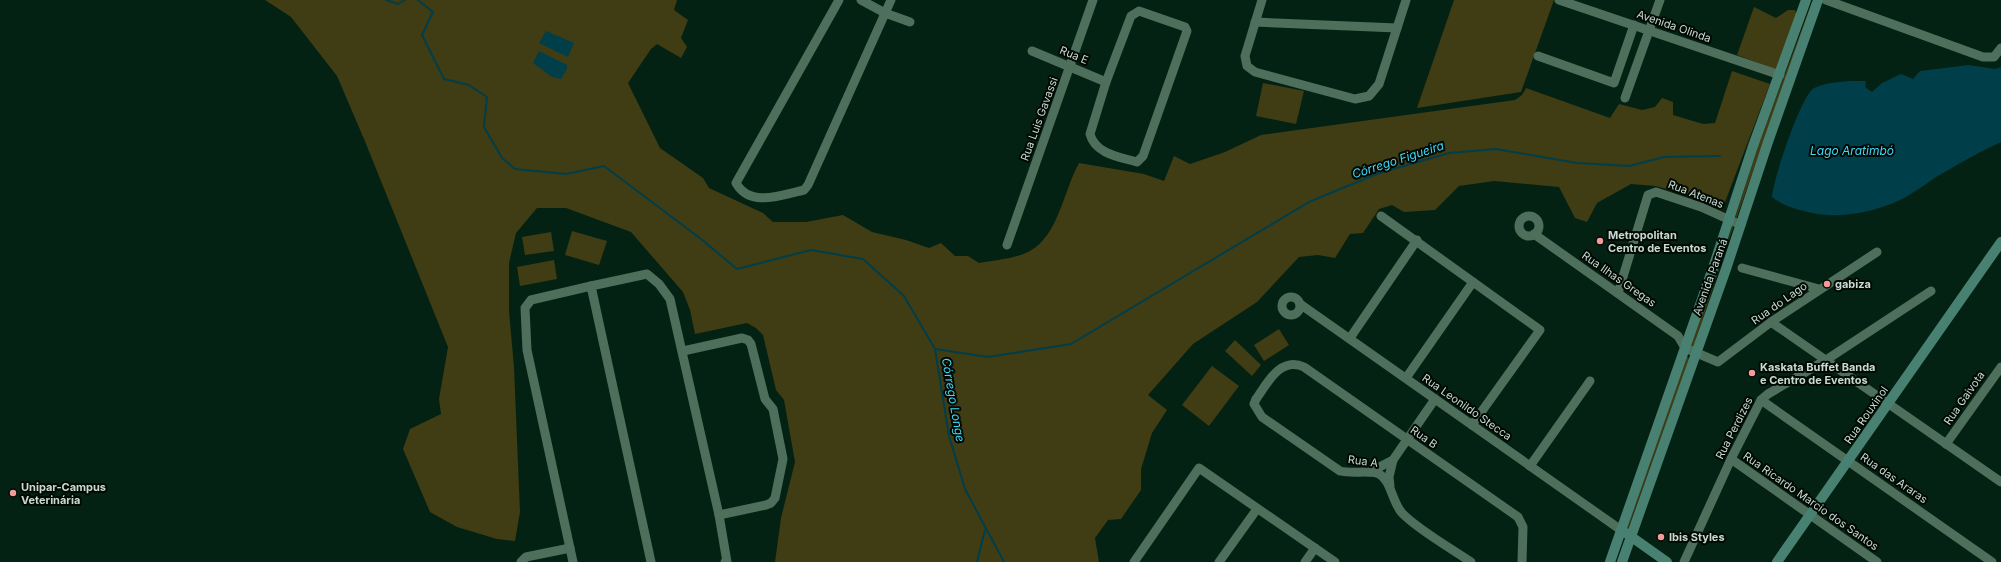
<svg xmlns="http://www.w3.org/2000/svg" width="2001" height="562" font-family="Inter,sans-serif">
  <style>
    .green { fill: #403c14 }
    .water { fill: #003e4a }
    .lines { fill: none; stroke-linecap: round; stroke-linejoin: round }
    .stream { stroke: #003e4a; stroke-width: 2 }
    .street { stroke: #4f6f5d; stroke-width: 9 }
    .secondary { stroke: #488172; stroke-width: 10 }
    .poi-dot { fill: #f59b99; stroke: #010904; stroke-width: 1.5 }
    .labels { text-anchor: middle; stroke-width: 4; stroke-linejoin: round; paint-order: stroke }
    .street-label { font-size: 11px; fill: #c8dacf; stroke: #010904 }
    .poi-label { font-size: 11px; font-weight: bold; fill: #c8dacf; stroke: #010904; text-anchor: start }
    .water-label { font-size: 12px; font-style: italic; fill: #42d8f6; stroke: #010904 }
  </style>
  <rect width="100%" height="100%" fill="#032213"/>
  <g class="green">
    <path d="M265,0H677L674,10L688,20L681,38L687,47L681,58L657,44L651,49L628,83L660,148L703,178L709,188L763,213L773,222H806L843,215L872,232L906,240L929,248L941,243L955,256H968L979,263C995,260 1015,259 1030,251C1058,236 1064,190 1079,163L1144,174L1164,181L1174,156L1190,164L1225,152L1261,135L1515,100L1522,95L1526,88L1610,118L1619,104L1642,110L1655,107L1662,98L1673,102V115L1703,124L1715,123L1732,71L1770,84L1722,210L1679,192L1655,186L1631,184L1597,203L1587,222L1575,218L1559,187L1494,181L1459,186L1435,210L1404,212L1392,205L1379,209L1363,233L1350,234L1335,258L1318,255L1299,257L1257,302L1193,344L1148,395L1167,410L1152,433L1141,469V490L1121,519L1108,520L1095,538L1099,562H775L781,518L795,462L784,400L776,390L763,335L756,328L747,323L695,334L690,310L683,292L631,232L566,208H537L516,233L509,263V311L514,367L520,512L515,541L497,539L457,527L430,512L403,449L410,429L441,414L439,399L448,347L364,139L337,76L291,17Z"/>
    <polygon points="1454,0 1554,0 1521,92 1417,108"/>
    <polygon points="1812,2 1813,2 1722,259 1758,146"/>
    <polygon points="1754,7 1776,18 1788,10 1795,10 1797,15 1777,70 1737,55"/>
    <polygon points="1263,83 1304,91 1296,124 1256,116"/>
    <polygon points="572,231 607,241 599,265 565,255"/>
    <polygon points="551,232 554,251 525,255 522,237"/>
    <polygon points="554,260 557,279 520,286 517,267"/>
    <polygon points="1719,269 1693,348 1689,348 1717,270"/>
    <polygon points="1279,329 1289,345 1264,361 1254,345"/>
    <polygon points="1235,340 1261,365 1252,376 1225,351"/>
    <polygon points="1687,356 1689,359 1628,529 1626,530"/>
    <polygon points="1212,366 1239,386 1209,426 1182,405"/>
  </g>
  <g class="water">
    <polygon points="546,31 574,43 568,57 539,43"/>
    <polygon points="539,51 567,65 567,69 561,79 552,77 533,63"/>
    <path d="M1969,65L1995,69L2001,67V142C1979,152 1957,165 1936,177C1926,184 1916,191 1906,197C1877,212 1840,220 1808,212C1795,209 1783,206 1772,197C1773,180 1801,95 1814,88C1829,81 1849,81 1866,81L1865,87L1872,92L1882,83L1901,74L1913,79L1920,71Z"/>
  </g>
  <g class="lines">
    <g class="stream">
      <polyline points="386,0 398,4 405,0"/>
      <polyline points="418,0 433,12 422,35 444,79 469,85 487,97 484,127 502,158 515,169 566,174 604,166 701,239 737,269 811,250 863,259 904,296 935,349 988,357 1071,344 1309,202 1379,173 1449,153 1496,149 1577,163 1629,166 1664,157 1720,156"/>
      <polyline points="935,349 949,436 965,489 1004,562"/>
      <polyline points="977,562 985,530"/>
    </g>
    <g class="street">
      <path d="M839,0L736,183C750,208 782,195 804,190L808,185L891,0"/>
      <polyline points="861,0 885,13 910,22"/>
      <polyline points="1262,0 1245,56 1247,66 1255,72 1355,99 1369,96 1379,84 1406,0"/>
      <polyline points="1559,0 1780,75"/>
      <polyline points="1826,0 1983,57 1994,57 2001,48"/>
      <path d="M1139,11L1185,27L1187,31L1143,156L1137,162C1120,157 1095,154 1090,134L1106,82L1131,16Z"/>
      <polyline points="1255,22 1397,28"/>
      <polyline points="1032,51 1106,82"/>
      <polyline points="1538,56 1614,83 1634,25"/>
      <polyline points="1625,98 1660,0"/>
      <circle cx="1529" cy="226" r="10"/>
      <polyline points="1381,216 1540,330 1472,425"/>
      <polyline points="1534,234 1678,336 1685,348 1718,362 1771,322 1877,252"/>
      <polyline points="1007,245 1093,0"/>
      <polyline points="1742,268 1819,289"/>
      <polyline points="591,286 647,274 659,284 670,299 719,515 727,562 725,562"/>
      <polyline points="1618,293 1648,195 1656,192 1701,207 1741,225"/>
      <circle cx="1291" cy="306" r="9"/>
      <polyline points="1300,304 1621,530"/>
      <polyline points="1771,322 2001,482"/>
      <polyline points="1350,338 1417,240"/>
      <polyline points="683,351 742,338 748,340 751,344 765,399 773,409 783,459 775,498 771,503 766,505 719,515"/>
      <polyline points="1406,378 1473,282"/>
      <polyline points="1761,400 1992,562"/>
      <polyline points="1946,444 2001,367"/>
      <polyline points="1731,459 1877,562"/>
      <polyline points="1530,466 1590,381"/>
      <polyline points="1370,472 1393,460 1435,399"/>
      <polyline points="1390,486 1389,477 1393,460"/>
      <polyline points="521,562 526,557 570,548"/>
      <polyline points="573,562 527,350 525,308 531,300 591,286 651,562"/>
      <polyline points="1134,562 1199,468 1335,562"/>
      <polyline points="1219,562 1257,509"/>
      <polyline points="1305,562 1315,548"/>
      <path d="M1471,562C1452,549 1417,529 1402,513C1392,502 1391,480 1379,474C1371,470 1352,474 1340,471L1262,417L1254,404L1256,399C1267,384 1280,356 1304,367L1518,517L1523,527L1522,562"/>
      <polyline points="1684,562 1731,459 1761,400 1768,394 1826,360 1931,291"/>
    </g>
    <g class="secondary">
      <polyline points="1626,533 1667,562"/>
      <polyline points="1610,562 1714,265 1753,146 1806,0"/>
      <polyline points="1622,562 1726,269 1768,142 1818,0"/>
      <polyline points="1777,562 2001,242"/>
    </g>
  </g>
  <g class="poi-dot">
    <circle cx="1600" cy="241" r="4"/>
    <circle cx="1827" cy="284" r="4"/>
    <circle cx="1752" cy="373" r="4"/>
    <circle cx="13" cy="493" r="4"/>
    <circle cx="1661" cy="537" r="4"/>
  </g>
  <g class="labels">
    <g class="street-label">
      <text transform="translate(1674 26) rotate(19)" y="4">Avenida Olinda</text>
      <text transform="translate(1074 55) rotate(23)" y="4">Rua E</text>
      <text transform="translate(1039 119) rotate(-70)" y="4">Rua Luis Gavassi</text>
      <text transform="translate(1696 194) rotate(21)" y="4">Rua Atenas</text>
      <text transform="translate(1710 277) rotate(-70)" y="4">Avenida Paraná</text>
      <text transform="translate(1619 279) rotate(35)" y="4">Rua Ilhas Gregas</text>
      <text transform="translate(1779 303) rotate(-35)" y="4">Rua do Lago</text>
      <text transform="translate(1964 398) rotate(-55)" y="4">Rua Gaivota</text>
      <text transform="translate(1467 407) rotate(35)" y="4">Rua Leonildo Stecca</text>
      <text transform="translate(1866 415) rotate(-55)" y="4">Rua Rouxinol</text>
      <text transform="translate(1734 428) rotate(-63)" y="4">Rua Perdizes</text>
      <text transform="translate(1424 437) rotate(35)" y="4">Rua B</text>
      <text transform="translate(1363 461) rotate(7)" y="4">Rua A</text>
      <text transform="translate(1894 478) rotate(35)" y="4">Rua das Araras</text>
      <text transform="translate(1811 501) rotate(35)" y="4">Rua Ricardo Marcio dos Santos</text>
    </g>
    <g class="poi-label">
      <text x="1608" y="239">Metropolitan<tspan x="1608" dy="13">Centro de Eventos</tspan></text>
      <text x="1835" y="288">gabiza</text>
      <text x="1760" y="371">Kaskata Buffet Banda<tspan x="1760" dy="13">e Centro de Eventos</tspan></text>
      <text x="21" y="491">Unipar-Campus<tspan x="21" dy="13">Veterinária</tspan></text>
      <text x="1669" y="541">Ibis Styles</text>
    </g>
    <g class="water-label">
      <text x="1852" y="155">Lago Aratimbó</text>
      <text transform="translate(1398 160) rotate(-18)" y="4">Córrego Figueira</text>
      <text transform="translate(953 400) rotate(80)" y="4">Córrego Longe</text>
    </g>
  </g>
</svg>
